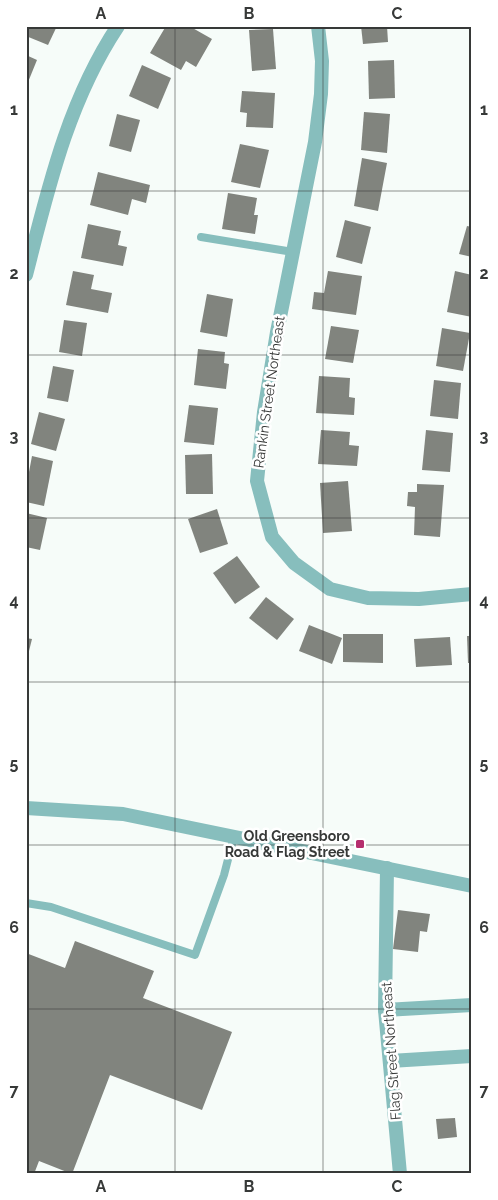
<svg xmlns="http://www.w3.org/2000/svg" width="498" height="1200" font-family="Raleway,sans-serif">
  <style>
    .building { fill: #81847e }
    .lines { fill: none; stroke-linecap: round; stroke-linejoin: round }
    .service { stroke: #87bebd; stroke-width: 8 }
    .minor { stroke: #87bebd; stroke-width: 14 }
    .tertiary { stroke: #87bebd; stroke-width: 14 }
    .grid { fill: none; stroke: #373938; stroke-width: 1; stroke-opacity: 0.55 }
    .poi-dot { fill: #b62e6e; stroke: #fff; stroke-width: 2 }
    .labels { text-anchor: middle; stroke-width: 5; stroke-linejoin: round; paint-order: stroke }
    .street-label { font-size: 14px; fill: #373938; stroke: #fff }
    .poi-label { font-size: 14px; font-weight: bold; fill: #373938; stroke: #fff; text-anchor: end }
    .neatline { fill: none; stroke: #373938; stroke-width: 2 }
    .grid-label { font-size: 16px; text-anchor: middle; font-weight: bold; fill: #373938 }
  </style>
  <rect width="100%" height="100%" fill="#f6fcf9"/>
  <g class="building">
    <polygon points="26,26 57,26 48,45 26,36"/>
    <polygon points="166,26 189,26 212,39 196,67 186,61 181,70 150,53"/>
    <polygon points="361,26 387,26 388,42 363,44"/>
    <polygon points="273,29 276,69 252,71 249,30"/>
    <polygon points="26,55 37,60 26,87"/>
    <polygon points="394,60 395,98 369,99 368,61"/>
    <polygon points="142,65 171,78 158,109 129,96"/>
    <polygon points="242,91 275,93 273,128 246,127 247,113 240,112"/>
    <polygon points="364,112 390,114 387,153 361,150"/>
    <polygon points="117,114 140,120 131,152 109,146"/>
    <polygon points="240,144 269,150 260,188 231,182"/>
    <polygon points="362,158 387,163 378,211 354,206"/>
    <polygon points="98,172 150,185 146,203 132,199 128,215 90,205"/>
    <polygon points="228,193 257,198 254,215 258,215 255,234 222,229"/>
    <polygon points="345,220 371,227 362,264 336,257"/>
    <polygon points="88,224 121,231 118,245 127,247 123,266 81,258"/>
    <polygon points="467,226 472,227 472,257 459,254"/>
    <polygon points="73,271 94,275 91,289 112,293 108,313 66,305"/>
    <polygon points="328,271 362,276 356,315 312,309 314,292 324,293"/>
    <polygon points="455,271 472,275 472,317 447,312"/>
    <polygon points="207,294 233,299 227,337 200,332"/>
    <polygon points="64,320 87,323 82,356 59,352"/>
    <polygon points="331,326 359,330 353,363 325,359"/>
    <polygon points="442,328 470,333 463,371 436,366"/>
    <polygon points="198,349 225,352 224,363 229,364 226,389 194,385"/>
    <polygon points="53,366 74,370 68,402 47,398"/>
    <polygon points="319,376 350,378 349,397 355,398 354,415 316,413"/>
    <polygon points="434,380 461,383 458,419 430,416"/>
    <polygon points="189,405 218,408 214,445 184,442"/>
    <polygon points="39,412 65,419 56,451 31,444"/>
    <polygon points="321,430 350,432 349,445 359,446 357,466 318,464"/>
    <polygon points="426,430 453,433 450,472 422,470"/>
    <polygon points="212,454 213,494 186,494 185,455"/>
    <polygon points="32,456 53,461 44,506 26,502 26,488"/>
    <polygon points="348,481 352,531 323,533 320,483"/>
    <polygon points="417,484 444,485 440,537 414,535 415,507 407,506 408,492 417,492"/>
    <polygon points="217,509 228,544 200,553 188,519"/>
    <polygon points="26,513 47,518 40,550 26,547"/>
    <polygon points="237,556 260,587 235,604 213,573"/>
    <polygon points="266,597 294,619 277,640 249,618"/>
    <polygon points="309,625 342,638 332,664 299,651"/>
    <polygon points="343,634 383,634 383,663 343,662"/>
    <polygon points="467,636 472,636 472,663 468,663"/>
    <polygon points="450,637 452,665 416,667 414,639"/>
    <polygon points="26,638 32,639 27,659 26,659"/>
    <polygon points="398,910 430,914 427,932 420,931 418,952 393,949"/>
    <polygon points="75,941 154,971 143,998 232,1032 202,1110 110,1075 72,1174 39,1161 34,1174 26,1174 26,953 65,968"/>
    <polygon points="455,1118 457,1137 438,1139 436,1119"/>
  </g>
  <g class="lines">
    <g class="service">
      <polyline points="201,237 293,252"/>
      <polyline points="26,903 51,907 195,955 224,875 234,836"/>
    </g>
    <g class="minor">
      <polyline points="318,26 322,61 321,94 315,142 277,332 264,412 257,481 272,537 294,563 330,589 368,598 419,599 472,594"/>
      <path d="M26,275C48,189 68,101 118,26"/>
      <polyline points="387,868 385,1010 400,1174"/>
      <polyline points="385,1010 472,1005"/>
      <polyline points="390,1061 472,1056"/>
    </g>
    <polyline class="tertiary" points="26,808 123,814 472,886"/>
  </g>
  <path class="grid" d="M175,26V1174M323,26V1174M26,191H472M26,355H472M26,518H472M26,682H472M26,845H472M26,1009H472"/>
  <rect class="poi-dot" x="355" y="839" width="10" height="10" rx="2.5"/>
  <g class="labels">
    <g class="street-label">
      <text transform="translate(269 392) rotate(-82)" y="5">Rankin Street Northeast</text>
      <text transform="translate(391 1051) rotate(-94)" y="5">Flag Street Northeast</text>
    </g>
    <g class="poi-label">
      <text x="350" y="841">Old Greensboro<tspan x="350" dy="16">Road &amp; Flag Street</tspan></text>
    </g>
  </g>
  <rect width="498" height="1200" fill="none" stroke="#ffffff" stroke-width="55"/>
  <rect x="28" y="28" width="442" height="1144" class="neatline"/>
  <g class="grid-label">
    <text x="101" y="19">A</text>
    <text x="249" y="19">B</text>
    <text x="397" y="19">C</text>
    <text x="14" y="115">1</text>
    <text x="484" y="115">1</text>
    <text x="14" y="279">2</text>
    <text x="484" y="279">2</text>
    <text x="14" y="442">3</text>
    <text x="484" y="442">3</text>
    <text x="14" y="606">4</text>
    <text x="484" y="606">4</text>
    <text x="14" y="769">5</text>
    <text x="484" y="769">5</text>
    <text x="14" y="933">6</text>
    <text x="484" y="933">6</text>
    <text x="14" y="1096">7</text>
    <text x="484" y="1096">7</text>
    <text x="101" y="1192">A</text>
    <text x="249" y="1192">B</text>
    <text x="397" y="1192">C</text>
  </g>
</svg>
